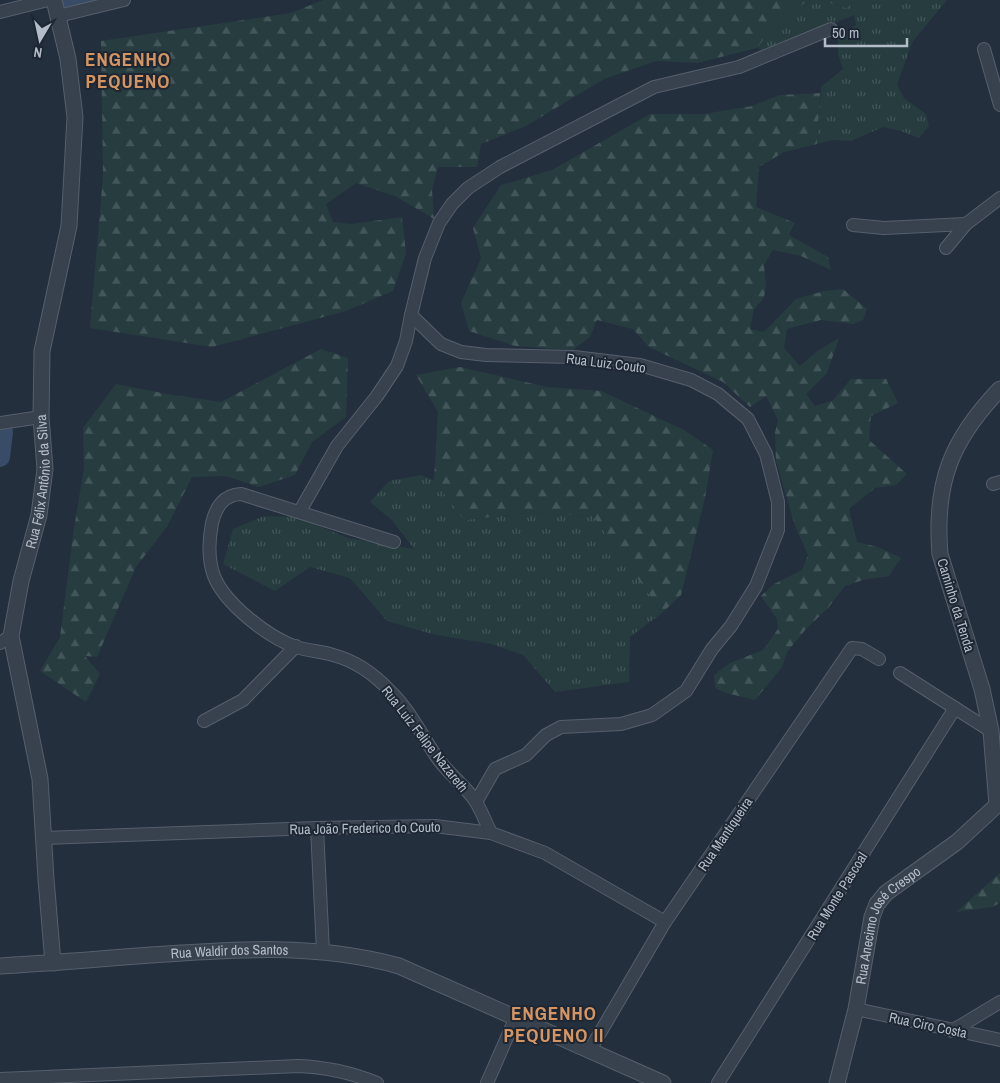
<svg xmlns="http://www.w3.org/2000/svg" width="1000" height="1083" font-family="'Archivo Narrow',sans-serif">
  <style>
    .grass { fill: url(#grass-tufts) }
    .forest { fill: url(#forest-firs) }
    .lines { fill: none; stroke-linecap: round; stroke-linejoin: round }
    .river { stroke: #394c67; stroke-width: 20 }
    .minor-casing { stroke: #565f6c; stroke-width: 14 }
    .tertiary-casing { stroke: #565f6c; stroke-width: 17 }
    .minor { stroke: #38414e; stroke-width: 12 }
    .tertiary { stroke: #38414e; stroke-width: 15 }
    .labels { text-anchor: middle; stroke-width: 4; stroke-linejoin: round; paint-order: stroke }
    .street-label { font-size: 14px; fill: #b4bcc9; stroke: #1d2633 }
    .district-label { font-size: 19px; font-weight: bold; letter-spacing: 1px; fill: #d59563; stroke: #1d2633 }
  </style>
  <defs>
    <pattern id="grass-tufts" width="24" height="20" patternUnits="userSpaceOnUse" patternTransform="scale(1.25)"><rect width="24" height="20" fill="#263c3f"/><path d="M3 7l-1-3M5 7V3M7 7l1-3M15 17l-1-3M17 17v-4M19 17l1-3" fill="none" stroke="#435659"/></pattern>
    <pattern id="forest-firs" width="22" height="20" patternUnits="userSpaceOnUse" patternTransform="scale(1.25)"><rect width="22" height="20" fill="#263c3f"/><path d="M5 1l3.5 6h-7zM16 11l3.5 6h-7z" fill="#435659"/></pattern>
  </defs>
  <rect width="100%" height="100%" fill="#242f3e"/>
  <g class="grass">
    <polygon points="810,0 821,0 846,8 857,0 947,0 913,41 897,84 904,98 926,114 929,126 919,138 901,131 883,127 851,141 834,140 817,144 821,87 843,69 838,54 838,36 856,25 854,15 766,52 757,48 780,18"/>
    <polygon points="421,475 434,480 464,520 528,513 593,516 662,613 630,637 629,682 555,692 523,655 491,644 432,634 387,621 350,578 310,567 275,591 223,564 233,529 264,516 296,517 348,538 414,549 392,520 370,502 389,481"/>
  </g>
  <g class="forest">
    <polygon points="323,0 810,0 780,18 757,48 697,63 656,61 604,79 526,126 481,144 477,167 438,167 432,190 434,219 395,196 356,183 326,204 333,222 352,224 402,217 406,253 393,291 346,311 212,347 90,328 103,176 101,41 291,13"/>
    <polygon points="821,0 857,0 846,8"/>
    <polygon points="820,93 817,144 784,152 759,167 756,207 795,223 789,235 828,257 831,270 801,256 773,250 764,265 766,285 764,298 754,309 750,329 764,332 796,299 824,291 843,289 867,309 863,320 853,324 821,320 787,329 784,348 800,366 816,352 839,338 827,373 806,394 815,406 832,401 851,379 886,379 898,403 871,416 869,440 907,474 896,485 875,488 849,509 857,542 878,547 901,558 889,576 863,580 845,586 828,608 806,629 787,652 782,667 755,700 726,693 715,688 714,675 730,663 763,650 778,629 777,619 761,596 774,584 802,570 808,555 795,526 776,461 775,433 778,420 766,396 750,407 723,382 649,347 633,329 597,320 590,337 573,350 515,346 469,331 461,303 481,258 473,228 501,185 552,170 650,114 704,114 752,106 780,95"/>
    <polygon points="321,349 348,358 346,417 312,442 295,475 259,487 226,476 192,477 168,525 136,567 97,657 85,656 100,674 86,702 40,671 60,637 74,528 84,469 83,428 116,384 167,394 221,402"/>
    <polygon points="460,367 547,387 601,391 684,430 713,450 705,498 681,595 662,613 593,516 528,513 464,520 434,480 438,412 416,375"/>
    <polygon points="1000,873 1000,903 992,907 956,912"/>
  </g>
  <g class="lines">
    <g class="river">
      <polyline points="65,7 98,0"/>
      <polyline points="0,457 3,432"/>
    </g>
    <g class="minor-casing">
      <g id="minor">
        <polyline points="0,12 48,0"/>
        <polyline points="58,16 124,0"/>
        <polyline points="984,49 1000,105"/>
        <polyline points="853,225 884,228 966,224 1000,198"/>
        <polyline points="946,248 966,224"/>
        <polyline points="0,423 41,417"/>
        <polyline points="993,484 1000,482"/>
        <polyline points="300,511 337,446 377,396 397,366 406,341 411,315"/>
        <path d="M394,542L241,494C223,495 216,507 212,523C209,539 208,560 214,576C225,604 268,637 296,647C308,651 321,651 333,655C356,661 374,674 390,691C409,709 421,734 436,756C447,773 465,785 476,802C482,812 486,823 491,833"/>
        <polyline points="0,643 11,636"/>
        <polyline points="900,673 991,731"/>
        <polyline points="204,721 243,700 296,646"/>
        <polyline points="476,802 495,769 526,755 546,735 561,727 621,724 652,715 686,691 712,649 731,626 756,586 778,530 778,502 766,454 748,419 718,394 691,380 640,365 574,357 486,355 461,352 441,344 411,315 425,258 439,223 452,204 468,188 500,167 654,87 739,67 831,29"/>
        <polyline points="317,828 323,952"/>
        <polyline points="44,838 317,828 435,826 491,833 545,853 665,922"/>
        <polyline points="856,1009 1000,1040"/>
        <polyline points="952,1031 1000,1002"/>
        <polyline points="590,1050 665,922 852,648 862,649 879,659"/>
        <path d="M0,1079L298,1066C327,1067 350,1072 377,1083"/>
        <polyline points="487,1083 516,1017"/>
        <polyline points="718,1083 955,708"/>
      </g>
    </g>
    <g class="tertiary-casing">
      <g id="tertiary">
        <path id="s1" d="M53,963L46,879L40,779L11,636L21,581L39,515L45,469L41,417L42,351L69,226L75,117L68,59L54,0"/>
        <path id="s2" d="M0,966C50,963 101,959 151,955C234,949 318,943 399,966L663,1083"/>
        <path id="s3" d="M837,1083L856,1009L872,917L877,904L886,893L957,842L997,805L991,731L982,689L940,554C934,483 951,440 1000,389"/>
      </g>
    </g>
    <use href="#minor" class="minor"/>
    <use href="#tertiary" class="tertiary"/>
  </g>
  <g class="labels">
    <g class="street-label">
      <text transform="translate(606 363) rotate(7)" y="5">Rua Luiz Couto</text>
      <text dy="5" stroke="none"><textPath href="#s1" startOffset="488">Rua Félix Antônio da Silva</textPath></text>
      <text transform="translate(956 605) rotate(73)" y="5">Caminho da Tenda</text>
      <text transform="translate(425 739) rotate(52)" y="5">Rua Luiz Felipe Nazareth</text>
      <text transform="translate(365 828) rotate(-1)" y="5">Rua João Frederico do Couto</text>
      <text transform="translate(725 834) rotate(-56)" y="5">Rua Mantiqueira</text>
      <text transform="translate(837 896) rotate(-58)" y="5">Rua Monte Pascoal</text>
      <text dy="5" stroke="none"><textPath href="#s3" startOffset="170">Rua Anecimo José Crespo</textPath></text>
      <text dy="5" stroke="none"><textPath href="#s2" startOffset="230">Rua Waldir dos Santos</textPath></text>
      <text transform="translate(928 1025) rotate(12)" y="5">Rua Ciro Costa</text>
    </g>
    <g class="district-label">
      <text x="128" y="66">ENGENHO<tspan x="128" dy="22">PEQUENO</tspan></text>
      <text x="554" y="1020">ENGENHO<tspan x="554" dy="22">PEQUENO II</tspan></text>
    </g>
  </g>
  <g transform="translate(40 40) rotate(189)" stroke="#1d2633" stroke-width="4" paint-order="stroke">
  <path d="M0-4L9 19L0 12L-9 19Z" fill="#b4bcc9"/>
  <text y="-8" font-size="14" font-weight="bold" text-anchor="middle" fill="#b4bcc9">N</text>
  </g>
  <path d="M825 38v8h82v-8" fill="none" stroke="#b4bcc9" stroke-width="2.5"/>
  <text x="832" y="38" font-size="15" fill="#b4bcc9" stroke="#1d2633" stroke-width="4" paint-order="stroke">50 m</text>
</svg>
